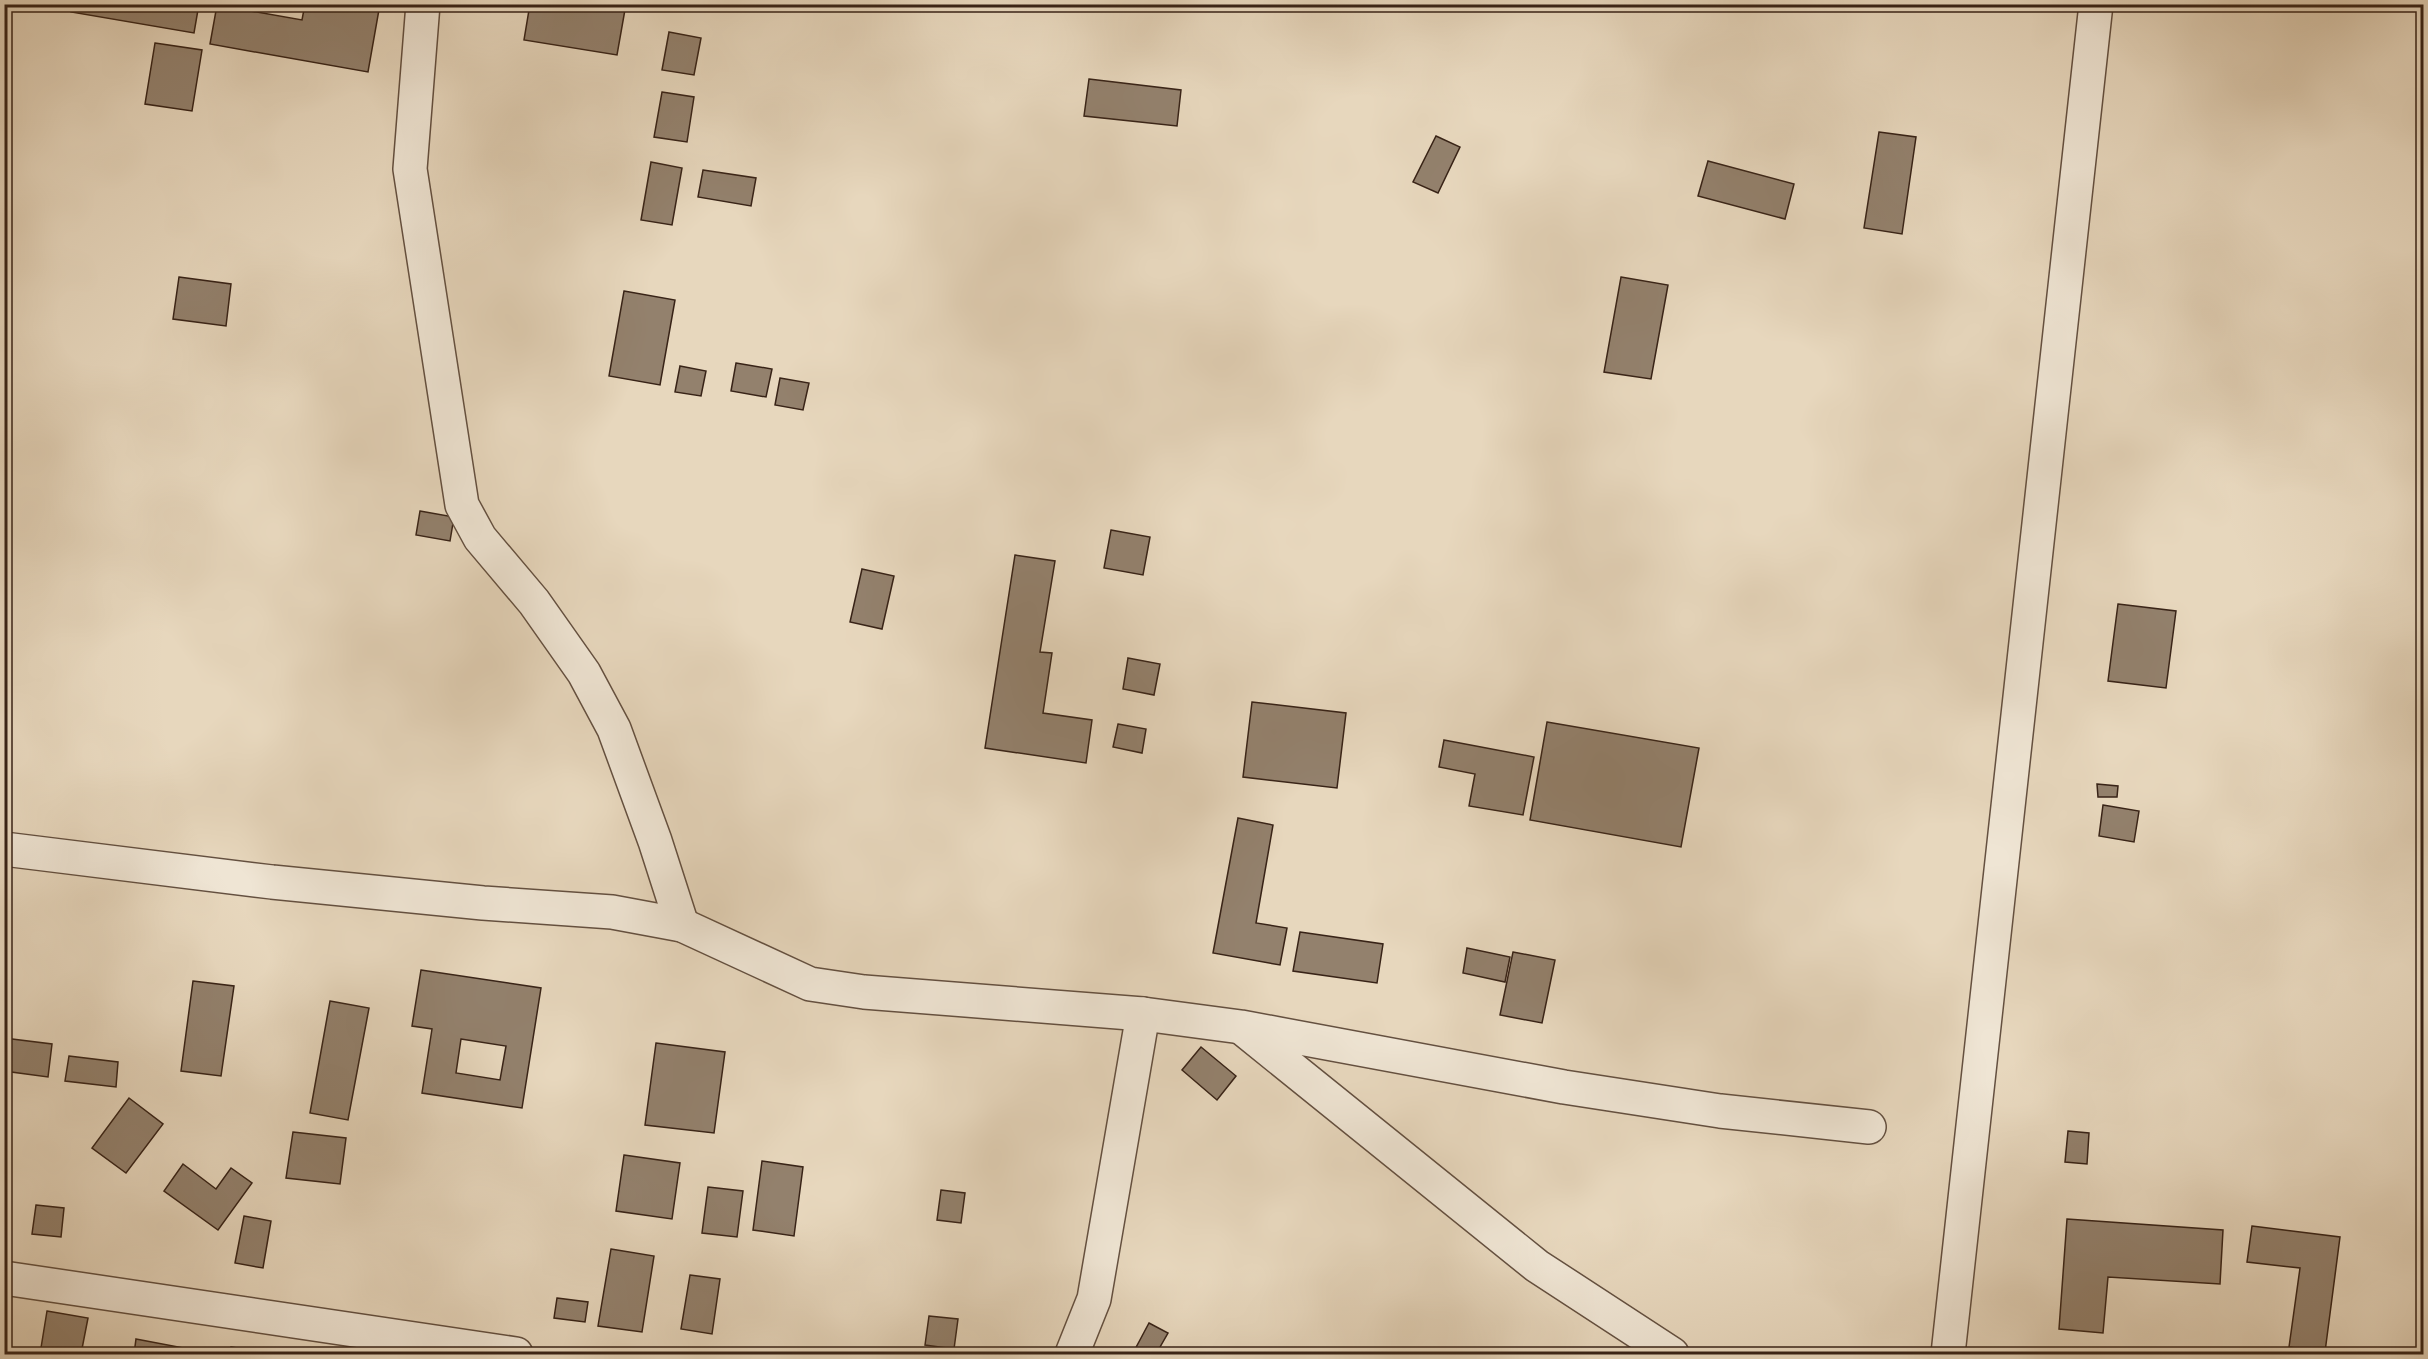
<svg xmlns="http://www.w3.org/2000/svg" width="2428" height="1359" font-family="'IM FELL Double Pica',serif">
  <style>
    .building { fill: #93816d; stroke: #382317; stroke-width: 1.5; fill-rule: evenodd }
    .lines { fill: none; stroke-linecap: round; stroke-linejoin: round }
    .minor-casing { stroke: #645040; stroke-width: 36 }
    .tertiary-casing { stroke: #645040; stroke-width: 36 }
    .minor { stroke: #efe5d4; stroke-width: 33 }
    .tertiary { stroke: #efe5d4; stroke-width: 33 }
  </style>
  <rect width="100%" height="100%" fill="#e7d7bd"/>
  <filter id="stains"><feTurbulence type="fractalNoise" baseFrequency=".00333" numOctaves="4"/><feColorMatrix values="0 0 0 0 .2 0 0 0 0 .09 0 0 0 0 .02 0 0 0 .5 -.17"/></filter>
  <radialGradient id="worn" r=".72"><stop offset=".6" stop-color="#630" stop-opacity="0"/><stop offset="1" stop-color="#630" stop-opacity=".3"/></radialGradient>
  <g class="building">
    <polygon points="72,4 199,4 194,33 71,12"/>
    <polygon points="305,4 380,4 368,72 210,44 217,5 302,20"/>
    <polygon points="530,4 626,4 617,55 524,40"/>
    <polygon points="669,32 701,38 694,75 662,70"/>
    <polygon points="155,43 202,50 192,111 145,104"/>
    <polygon points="1089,79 1181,90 1177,126 1084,116"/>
    <polygon points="662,92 694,97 687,142 654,137"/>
    <polygon points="1879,132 1916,137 1902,234 1864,228"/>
    <polygon points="1436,136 1460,147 1438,193 1413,182"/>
    <polygon points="1708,161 1794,184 1785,219 1698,196"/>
    <polygon points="651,162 682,168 672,225 641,220"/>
    <polygon points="703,170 756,178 751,206 698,197"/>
    <polygon points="179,277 231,284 226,326 173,319"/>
    <polygon points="1621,277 1668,285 1651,379 1604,372"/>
    <polygon points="624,291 675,300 660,385 609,376"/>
    <polygon points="736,363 772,369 766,397 731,391"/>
    <polygon points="680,366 706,371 701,396 675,392"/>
    <polygon points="780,378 809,383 803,410 775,405"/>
    <polygon points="420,511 454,517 450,541 416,535"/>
    <polygon points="1111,530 1150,537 1143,575 1104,568"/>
    <polygon points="1015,555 1055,561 1040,652 1052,653 1043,713 1092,720 1086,763 985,748"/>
    <polygon points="862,569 894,576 882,629 850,622"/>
    <polygon points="2118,604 2176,611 2166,688 2108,681"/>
    <polygon points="1128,658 1160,664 1154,695 1123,689"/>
    <polygon points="1252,702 1346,713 1337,788 1243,777"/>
    <polygon points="1547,722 1699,748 1681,847 1530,820"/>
    <polygon points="1118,724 1146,729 1142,753 1113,747"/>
    <polygon points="1444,740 1534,757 1523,815 1469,806 1475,774 1439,767"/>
    <polygon points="2097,784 2118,786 2117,797 2098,797"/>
    <polygon points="2103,805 2139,811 2134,842 2099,836"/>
    <polygon points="1238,818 1273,825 1256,923 1287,928 1280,965 1213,953"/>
    <polygon points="1300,932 1383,944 1377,983 1293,971"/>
    <polygon points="1467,948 1510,957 1505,982 1463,973"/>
    <polygon points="1513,952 1555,960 1542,1023 1500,1015"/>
    <path d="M421,970L541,988L522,1108L422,1093L432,1029L412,1026ZM461,1039L506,1046L500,1080L456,1073Z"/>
    <polygon points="193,981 234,986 221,1076 181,1071"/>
    <polygon points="330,1001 369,1008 348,1120 310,1113"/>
    <polygon points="4,1038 52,1044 48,1077 4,1071"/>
    <polygon points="656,1043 725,1052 714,1133 645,1125"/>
    <polygon points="1201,1047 1236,1076 1217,1100 1182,1070"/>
    <polygon points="69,1056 118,1062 116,1087 65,1081"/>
    <polygon points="129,1098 163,1124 126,1173 92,1148"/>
    <polygon points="2068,1131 2089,1133 2087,1164 2065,1162"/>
    <polygon points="293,1132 346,1138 340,1184 286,1178"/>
    <polygon points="624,1155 680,1163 672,1219 616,1211"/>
    <polygon points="762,1161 803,1167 794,1236 753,1230"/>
    <polygon points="183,1164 216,1189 231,1168 252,1183 218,1230 164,1191"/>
    <polygon points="708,1187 743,1191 737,1237 702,1233"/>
    <polygon points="941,1190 965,1193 961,1223 937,1220"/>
    <polygon points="36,1205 64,1208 61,1237 32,1234"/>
    <polygon points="244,1216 271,1221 263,1268 235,1263"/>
    <polygon points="2067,1219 2223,1230 2220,1284 2108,1277 2103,1333 2059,1329"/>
    <polygon points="2252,1226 2340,1237 2325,1352 2289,1347 2300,1268 2247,1262"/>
    <polygon points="611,1249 654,1256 642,1332 598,1326"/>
    <polygon points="690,1275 720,1279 712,1334 681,1329"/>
    <polygon points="557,1298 588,1302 585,1322 554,1318"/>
    <polygon points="47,1311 88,1318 81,1354 40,1354"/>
    <polygon points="929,1316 958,1319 954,1349 925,1345"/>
    <polygon points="1149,1323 1168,1333 1156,1354 1136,1354 1133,1353"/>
    <polygon points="136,1339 205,1352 205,1354 134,1354"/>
    <polygon points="231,1347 277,1354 230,1354"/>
    <polygon points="990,1348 1042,1354 989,1354"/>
  </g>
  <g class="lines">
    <g class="minor-casing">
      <g id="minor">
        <polyline points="423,4 410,169 462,505 480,538 534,602 584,673 614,729 655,841 682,925"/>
        <polyline points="4,849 272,882 483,903 612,912 682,925 810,984 864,992 1143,1014 1241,1027 1564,1087 1720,1111 1869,1127"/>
        <polyline points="1242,1028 1537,1266 1672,1354"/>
        <polyline points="4,1278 516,1354"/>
        <polyline points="1072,1354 1094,1299 1143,1014"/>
      </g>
    </g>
    <g class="tertiary-casing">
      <polyline id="tertiary" points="1948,1354 2096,4"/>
    </g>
    <use href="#minor" class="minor"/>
    <use href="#tertiary" class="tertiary"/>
  </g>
  <rect width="2428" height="1359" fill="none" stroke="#e7d7bd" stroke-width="24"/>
  <rect x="6" y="6" width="2416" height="1347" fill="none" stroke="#382317" stroke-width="3"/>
  <rect x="12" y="12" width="2404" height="1335" fill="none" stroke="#382317" stroke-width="1.5"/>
  <rect width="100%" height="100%" filter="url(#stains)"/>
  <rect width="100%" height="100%" fill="url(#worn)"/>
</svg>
